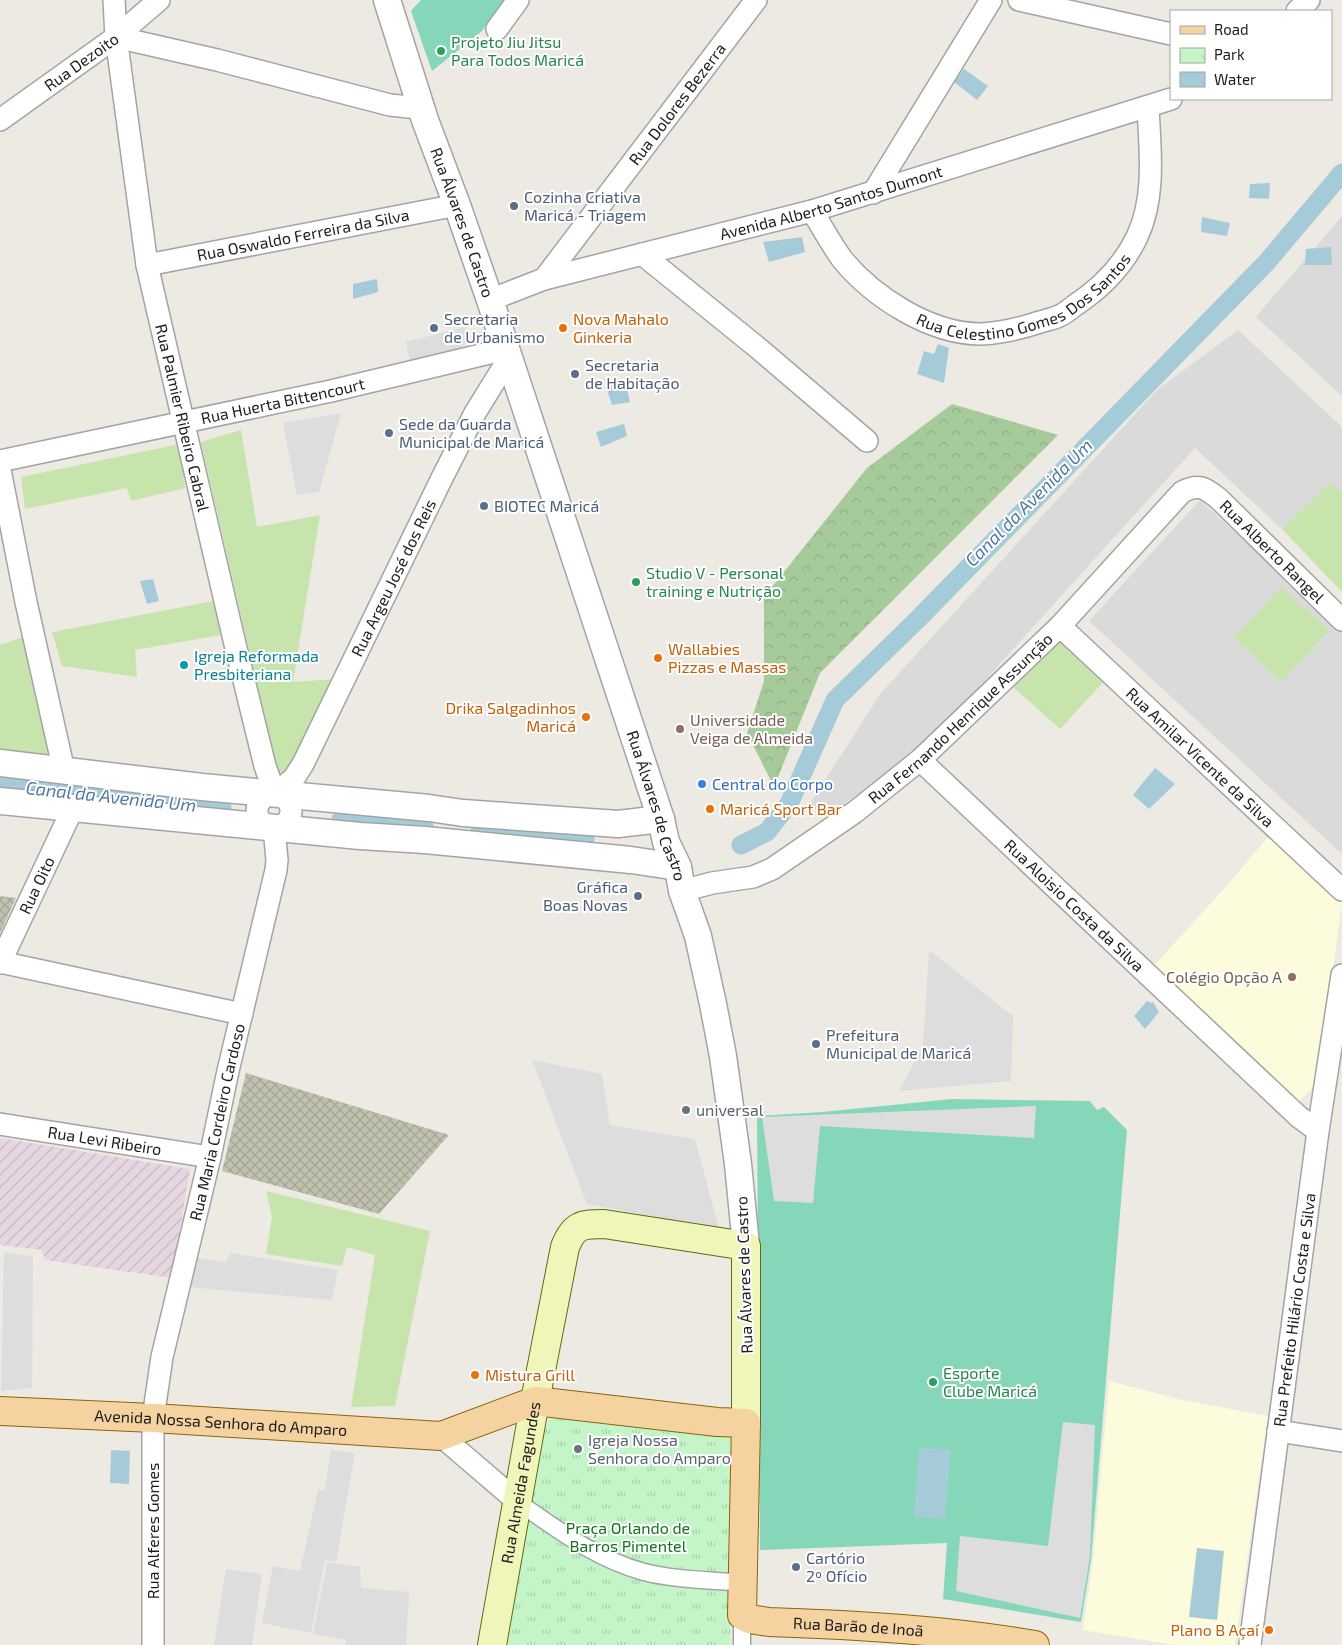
<svg xmlns="http://www.w3.org/2000/svg" width="1342" height="1645" font-family="'Exo 2',sans-serif">
  <style>
    .residential { fill: #dbdada }
    .industrial { fill: url(#industrial-furrows) }
    .education { fill: #fcfcdd }
    .construction { fill: url(#construction-cross-hatch) }
    .grass { fill: #c6e4ac }
    .forest { fill: url(#forest-crowns) }
    .park { fill: url(#park-tufts) }
    .pitch { fill: #86d7ba }
    .parking { fill: #ddd }
    .water { fill: #a6cbd8 }
    .lines { fill: none; stroke-linecap: round; stroke-linejoin: round }
    .canal { stroke: #a6cbd8; stroke-width: 19 }
    .pedestrian-casing { stroke: #a4a4a4; stroke-width: 19 }
    .minor-casing { stroke: #a4a4a4; stroke-width: 24 }
    .tertiary-casing { stroke: #a4a4a4; stroke-width: 29 }
    .secondary-casing { stroke: #5e6b0c; stroke-width: 30 }
    .primary-casing { stroke: #8b640a; stroke-width: 30 }
    .pedestrian { stroke: #fff; stroke-width: 16 }
    .minor { stroke: #fff; stroke-width: 21 }
    .tertiary { stroke: #fff; stroke-width: 26 }
    .secondary { stroke: #f0f5ba; stroke-width: 28 }
    .primary { stroke: #f5d3a1; stroke-width: 28 }
    .leisure-dot { fill: #2e9e5b; stroke: #fff; stroke-width: 2 }
    .service-dot { fill: #5c6f8a; stroke: #fff; stroke-width: 2 }
    .food-dot { fill: #e8710a; stroke: #fff; stroke-width: 2 }
    .culture-dot { fill: #0f9aa8; stroke: #fff; stroke-width: 2 }
    .education-dot { fill: #8d6e63; stroke: #fff; stroke-width: 2 }
    .shop-dot { fill: #3f7fe0; stroke: #fff; stroke-width: 2 }
    .worship-dot { fill: #6b7280; stroke: #fff; stroke-width: 2 }
    .labels { text-anchor: middle; stroke-width: 4; stroke-linejoin: round; paint-order: stroke }
    .leisure-label { font-size: 16px; fill: #27864d; stroke: #fff; text-anchor: start }
    .street-label { font-size: 16px; fill: #1d1d1d; stroke: #fff }
    .service-label { font-size: 16px; fill: #4e5e75; stroke: #fff; text-anchor: start }
    .food-label { font-size: 16px; fill: #c56008; stroke: #fff; text-anchor: start }
    .culture-label { font-size: 16px; fill: #0d838f; stroke: #fff; text-anchor: start }
    .education-label { font-size: 16px; fill: #785e54; stroke: #fff; text-anchor: start }
    .shop-label { font-size: 16px; fill: #366cbe; stroke: #fff; text-anchor: start }
    .worship-label { font-size: 16px; fill: #5b616d; stroke: #fff; text-anchor: start }
    .park-label { font-size: 16px; fill: #13731e; stroke: #fff }
    .water-label { font-size: 18px; font-style: italic; fill: #5078a5; stroke: #fff }
  </style>
  <defs>
    <pattern id="industrial-furrows" width="10" height="10" patternUnits="userSpaceOnUse" patternTransform="scale(1.25)"><rect width="10" height="10" fill="#e6d6e2"/><path d="M-1 1l2-2M0 10L10 0M9 11l2-2" fill="none" stroke="#c5b7c1"/></pattern>
    <pattern id="construction-cross-hatch" width="8" height="8" patternUnits="userSpaceOnUse" patternTransform="scale(1.25)"><rect width="8" height="8" fill="#c1c1af"/><path d="M0 0l8 8M0 8l8-8" fill="none" stroke="#a5a596"/></pattern>
    <pattern id="forest-crowns" width="20" height="18" patternUnits="userSpaceOnUse" patternTransform="scale(1.25)"><rect width="20" height="18" fill="#a7ca9b"/><path d="M2 6a3 3 0 1 1 6 0M12 15a3 3 0 1 1 6 0" fill="none" stroke="#8fad85"/></pattern>
    <pattern id="park-tufts" width="24" height="20" patternUnits="userSpaceOnUse" patternTransform="scale(1.25)"><rect width="24" height="20" fill="#c3f5c8"/><path d="M3 7l-1-3M5 7V3M7 7l1-3M15 17l-1-3M17 17v-4M19 17l1-3" fill="none" stroke="#a7d2ab"/></pattern>
  </defs>
  <rect width="100%" height="100%" fill="#edeae3"/>
  <g class="residential">
    <polygon points="1342,216 1342,396 1256,317"/>
    <polygon points="1238,330 1342,427 1342,585 1195,448 920,752 825,817 809,805 881,693 1157,390"/>
    <polygon points="1200,500 1342,630 1342,854 1089,621"/>
  </g>
  <polygon class="industrial" points="0,1138 190,1169 172,1278 45,1260 42,1250 0,1245"/>
  <g class="education">
    <polygon points="1272,832 1342,901 1318,1083 1298,1102 1239,1051 1181,991 1152,968 1224,889"/>
    <polygon points="1109,1381 1182,1400 1268,1416 1235,1645 1175,1645 1083,1630 1093,1560"/>
  </g>
  <g class="construction">
    <polygon points="0,896 16,898 0,933"/>
    <polygon points="246,1073 449,1135 379,1214 222,1171"/>
  </g>
  <g class="grass">
    <polygon points="241,430 257,527 320,515 293,682 335,679 290,773 277,772 201,442"/>
    <polygon points="180,444 185,488 131,501 127,488 25,509 21,477"/>
    <polygon points="1330,483 1342,493 1342,592 1282,529"/>
    <polygon points="1281,587 1329,630 1282,682 1234,638"/>
    <polygon points="214,601 221,635 135,650 137,677 62,666 52,632"/>
    <polygon points="1059,634 1107,678 1060,729 1012,686"/>
    <polygon points="23,637 52,754 0,750 0,645"/>
    <polygon points="266,1191 430,1231 395,1406 351,1407 375,1255 347,1247 342,1266 266,1254 272,1217"/>
  </g>
  <polygon class="forest" points="952,404 1058,435 820,673 774,787 747,733 764,681 764,597 867,468"/>
  <polygon class="park" points="552,1414 735,1435 730,1645 502,1645 540,1440"/>
  <g class="pitch">
    <polygon points="421,0 505,0 482,31 432,71 411,11"/>
    <polygon points="952,1099 1090,1101 1097,1110 1104,1107 1127,1130 1091,1560 1081,1622 943,1599 947,1543 760,1550 757,1116 822,1112"/>
  </g>
  <g class="parking">
    <polygon points="464,327 470,337 460,350 410,363 406,342"/>
    <polygon points="341,413 319,492 297,495 283,423"/>
    <polygon points="929,950 1013,1016 1011,1081 899,1091 923,1046"/>
    <polygon points="532,1060 602,1074 610,1125 695,1139 719,1229 587,1204"/>
    <polygon points="1036,1106 1034,1138 820,1126 813,1203 774,1201 762,1117"/>
    <polygon points="4,1252 33,1257 32,1388 1,1391"/>
    <polygon points="230,1253 338,1270 332,1300 188,1287 197,1258 226,1262"/>
    <polygon points="1063,1422 1095,1425 1090,1556 1080,1618 956,1591 960,1536 1048,1546"/>
    <polygon points="331,1450 355,1453 336,1562 325,1560 311,1633 262,1623 273,1566 300,1571 318,1490 325,1490"/>
    <polygon points="327,1562 360,1567 361,1588 409,1592 406,1645 345,1645 346,1640 313,1634"/>
    <polygon points="226,1569 262,1574 252,1645 214,1645"/>
  </g>
  <g class="water">
    <polygon points="964,69 988,86 977,100 954,82"/>
    <polygon points="1270,183 1269,199 1249,198 1250,184"/>
    <polygon points="1202,217 1230,223 1227,236 1201,232"/>
    <polygon points="802,237 805,252 769,262 763,242"/>
    <polygon points="1331,247 1332,265 1305,265 1306,249"/>
    <polygon points="377,279 378,292 353,299 353,284"/>
    <polygon points="938,344 949,348 944,383 917,374 924,351 934,354"/>
    <polygon points="625,381 630,402 612,405 606,386"/>
    <polygon points="624,424 627,436 601,447 596,432"/>
    <polygon points="153,579 159,601 147,604 140,581"/>
    <polygon points="1155,768 1175,784 1149,809 1133,795"/>
    <polygon points="1147,1001 1151,1003 1153,1002 1159,1012 1145,1029 1134,1016"/>
    <polygon points="919,1448 951,1450 945,1519 914,1517"/>
    <polygon points="111,1450 130,1451 129,1484 110,1483"/>
    <polygon points="1197,1548 1224,1551 1217,1620 1189,1617"/>
  </g>
  <g class="lines">
    <g class="canal">
      <polyline points="0,785 222,808"/>
      <polyline points="341,820 424,826"/>
      <polyline points="480,831 585,839"/>
      <polyline points="741,845 767,832 789,804 835,700 919,618 1266,263 1342,173"/>
    </g>
    <g class="pedestrian-casing">
      <g id="pedestrian">
        <path d="M518,1502C558,1530 596,1559 644,1572C676,1580 710,1580 743,1583"/>
        <polyline points="742,1645 742,1615"/>
      </g>
    </g>
    <g class="minor-casing">
      <g id="minor">
        <path id="s1" d="M114,0L116,37L147,265L235,644L265,766L275,794L294,778L303,764L441,480L475,413L509,358"/>
        <polyline points="1019,0 1171,34"/>
        <polyline points="1297,11 1309,0"/>
        <polyline points="497,29 518,0"/>
        <polyline points="116,37 217,60 390,105 409,107 420,104"/>
        <path id="s2" d="M0,120L116,37L159,0"/>
        <polyline points="873,193 991,0"/>
        <path id="s3" d="M812,211C822,227 831,244 842,259C873,297 930,334 981,334C1001,333 1022,328 1040,322C1046,320 1053,319 1059,316C1064,314 1069,310 1074,306C1100,289 1123,266 1137,237C1156,197 1150,150 1148,107"/>
        <polyline points="642,254 758,348 867,441"/>
        <path id="s4" d="M147,265L457,205"/>
        <path id="s5" d="M544,279L756,0"/>
        <path id="s6" d="M490,300L544,279L812,211L1171,99"/>
        <path id="s7" d="M0,461L331,391L506,349"/>
        <polyline points="0,470 26,602 64,771"/>
        <path id="s8" d="M1060,626L1342,890"/>
        <path id="s9" d="M920,760L1299,1117L1318,1131"/>
        <circle cx="274" cy="811" r="17"/>
        <path id="s10" d="M682,891L712,883L753,877L772,869L855,812L920,760L1060,626L1182,492C1199,483 1205,488 1219,499L1342,620"/>
        <polyline points="0,962 242,1014"/>
        <path id="s11" d="M0,963L73,808"/>
        <path id="s12" d="M0,1124L210,1157"/>
        <polyline points="1278,1431 1342,1441"/>
        <polyline points="441,1436 518,1502"/>
        <path id="s13" d="M153,1645V1418L162,1357L210,1157L228,1071L276,870L277,860L274,828"/>
        <path id="s14" d="M1250,1645L1318,1131L1342,975"/>
      </g>
    </g>
    <g class="tertiary-casing">
      <g id="tertiary">
        <path id="s15" d="M387,0L425,120L457,205L490,300L661,819L666,842L678,867L682,891L698,936L713,1004L723,1056L738,1164L746,1246"/>
        <polyline points="0,763 202,787 429,808 463,813 618,824 661,819"/>
        <polyline points="0,801 360,836 425,840 631,860 678,867"/>
      </g>
    </g>
    <g class="secondary-casing">
      <g id="secondary">
        <path id="s16" d="M492,1645L535,1401L565,1247C574,1225 581,1224 604,1224L746,1246V1423"/>
      </g>
    </g>
    <g class="primary-casing">
      <g id="primary">
        <path id="s17" d="M0,1411L153,1418L441,1436L535,1401L717,1422L746,1423L742,1615L749,1619L769,1622C858,1625 946,1630 1035,1645"/>
      </g>
    </g>
    <use href="#pedestrian" class="pedestrian"/>
    <use href="#minor" class="minor"/>
    <use href="#tertiary" class="tertiary"/>
    <use href="#secondary" class="secondary"/>
    <use href="#primary" class="primary"/>
  </g>
  <g class="leisure-dot">
    <circle cx="441" cy="51" r="5"/>
    <circle cx="636" cy="582" r="5"/>
    <circle cx="933" cy="1382" r="5"/>
  </g>
  <g class="service-dot">
    <circle cx="514" cy="206" r="5"/>
    <circle cx="434" cy="328" r="5"/>
    <circle cx="575" cy="374" r="5"/>
    <circle cx="389" cy="433" r="5"/>
    <circle cx="484" cy="506" r="5"/>
    <circle cx="638" cy="896" r="5"/>
    <circle cx="816" cy="1044" r="5"/>
    <circle cx="796" cy="1567" r="5"/>
  </g>
  <g class="food-dot">
    <circle cx="563" cy="328" r="5"/>
    <circle cx="658" cy="658" r="5"/>
    <circle cx="586" cy="717" r="5"/>
    <circle cx="710" cy="809" r="5"/>
    <circle cx="475" cy="1375" r="5"/>
    <circle cx="1269" cy="1630" r="5"/>
  </g>
  <circle class="culture-dot" cx="184" cy="665" r="5"/>
  <g class="education-dot">
    <circle cx="680" cy="729" r="5"/>
    <circle cx="1292" cy="977" r="5"/>
  </g>
  <circle class="shop-dot" cx="702" cy="784" r="5"/>
  <g class="worship-dot">
    <circle cx="686" cy="1110" r="5"/>
    <circle cx="578" cy="1449" r="5"/>
  </g>
  <g class="labels">
    <g class="leisure-label">
      <text x="451" y="48">Projeto Jiu Jitsu<tspan x="451" dy="18">Para Todos Maricá</tspan></text>
      <text x="646" y="579">Studio V - Personal<tspan x="646" dy="18">training e Nutrição</tspan></text>
      <text x="943" y="1379">Esporte<tspan x="943" dy="18">Clube Maricá</tspan></text>
    </g>
    <g class="street-label">
      <text dy="6" stroke="none"><textPath href="#s2" startOffset="100">Rua Dezoito</textPath></text>
      <text dy="6" stroke="none"><textPath href="#s5" startOffset="220">Rua Dolores Bezerra</textPath></text>
      <text dy="6" stroke="none"><textPath href="#s6" startOffset="355">Avenida Alberto Santos Dumont</textPath></text>
      <text dy="6" stroke="none"><textPath href="#s15" startOffset="235">Rua Álvares de Castro</textPath></text>
      <text dy="6" stroke="none"><textPath href="#s4" startOffset="159">Rua Oswaldo Ferreira da Silva</textPath></text>
      <text dy="6" stroke="none"><textPath href="#s3" startOffset="272">Rua Celestino Gomes Dos Santos</textPath></text>
      <text dy="6" stroke="none"><textPath href="#s7" startOffset="289">Rua Huerta Bittencourt</textPath></text>
      <text dy="6" stroke="none"><textPath href="#s1" startOffset="424">Rua Palmier Ribeiro Cabral</textPath></text>
      <text dy="6" stroke="none"><textPath href="#s10" startOffset="768">Rua Alberto Rangel</textPath></text>
      <text dy="6" stroke="none"><textPath href="#s1" startOffset="1060">Rua Argeu José dos Reis</textPath></text>
      <text dy="6" stroke="none"><textPath href="#s10" startOffset="335">Rua Fernando Henrique Assunção</textPath></text>
      <text dy="6" stroke="none"><textPath href="#s8" startOffset="192">Rua Amilar Vicente da Silva</textPath></text>
      <text dy="6" stroke="none"><textPath href="#s15" startOffset="850">Rua Álvares de Castro</textPath></text>
      <text dy="6" stroke="none"><textPath href="#s11" startOffset="86">Rua Oito</textPath></text>
      <text dy="6" stroke="none"><textPath href="#s9" startOffset="212">Rua Aloisio Costa da Silva</textPath></text>
      <text dy="6" stroke="none"><textPath href="#s13" startOffset="530">Rua Maria Cordeiro Cardoso</textPath></text>
      <text dy="6" stroke="none"><textPath href="#s12" startOffset="106">Rua Levi Ribeiro</textPath></text>
      <text transform="translate(744 1275) rotate(-92)" y="6">Rua Álvares de Castro</text>
      <text dy="6" stroke="none"><textPath href="#s14" startOffset="338">Rua Prefeito Hilário Costa e Silva</textPath></text>
      <text dy="6" stroke="none"><textPath href="#s17" startOffset="221">Avenida Nossa Senhora do Amparo</textPath></text>
      <text dy="6" stroke="none"><textPath href="#s16" startOffset="165">Rua Almeida Fagundes</textPath></text>
      <text transform="translate(153 1531) rotate(-90)" y="6">Rua Alferes Gomes</text>
      <text dy="6" stroke="none"><textPath href="#s17" startOffset="1064">Rua Barão de Inoã</textPath></text>
    </g>
    <g class="service-label">
      <text x="524" y="203">Cozinha Criativa<tspan x="524" dy="18">Maricá - Triagem</tspan></text>
      <text x="444" y="325">Secretaria<tspan x="444" dy="18">de Urbanismo</tspan></text>
      <text x="585" y="371">Secretaria<tspan x="585" dy="18">de Habitação</tspan></text>
      <text x="399" y="430">Sede da Guarda<tspan x="399" dy="18">Municipal de Maricá</tspan></text>
      <text x="494" y="512">BIOTEC Maricá</text>
      <text x="628" y="893" text-anchor="end">Gráfica<tspan x="628" dy="18">Boas Novas</tspan></text>
      <text x="826" y="1041">Prefeitura<tspan x="826" dy="18">Municipal de Maricá</tspan></text>
      <text x="806" y="1564">Cartório<tspan x="806" dy="18">2º Ofício</tspan></text>
    </g>
    <g class="food-label">
      <text x="573" y="325">Nova Mahalo<tspan x="573" dy="18">Ginkeria</tspan></text>
      <text x="668" y="655">Wallabies<tspan x="668" dy="18">Pizzas e Massas</tspan></text>
      <text x="576" y="714" text-anchor="end">Drika Salgadinhos<tspan x="576" dy="18">Maricá</tspan></text>
      <text x="720" y="815">Maricá Sport Bar</text>
      <text x="485" y="1381">Mistura Grill</text>
      <text x="1259" y="1636" text-anchor="end">Plano B Açaí</text>
    </g>
    <g class="culture-label">
      <text x="194" y="662">Igreja Reformada<tspan x="194" dy="18">Presbiteriana</tspan></text>
    </g>
    <g class="education-label">
      <text x="690" y="726">Universidade<tspan x="690" dy="18">Veiga de Almeida</tspan></text>
      <text x="1282" y="983" text-anchor="end">Colégio Opção A</text>
    </g>
    <g class="shop-label">
      <text x="712" y="790">Central do Corpo</text>
    </g>
    <g class="worship-label">
      <text x="696" y="1116">universal</text>
      <text x="588" y="1446">Igreja Nossa<tspan x="588" dy="18">Senhora do Amparo</tspan></text>
    </g>
    <g class="park-label">
      <text x="628" y="1534">Praça Orlando de<tspan x="628" dy="18">Barros Pimentel</tspan></text>
    </g>
    <g class="water-label">
      <text transform="translate(1029 503) rotate(-45)" y="6">Canal da Avenida Um</text>
      <text transform="translate(111 797) rotate(6)" y="6">Canal da Avenida Um</text>
    </g>
  </g>
  <rect x="1170" y="10" width="162" height="90" fill="#ffffff" stroke="#a5a5a5"/>
  <rect x="1180" y="26" width="25" height="8" fill="#f5d3a1" stroke="#a5a5a5"/>
  <text x="1214" y="35" font-size="15" fill="#1d1d1d">Road</text>
  <rect x="1180" y="48" width="25" height="15" fill="url(#park-tufts)" stroke="#a5a5a5"/>
  <text x="1214" y="60" font-size="15" fill="#1d1d1d">Park</text>
  <rect x="1180" y="72" width="25" height="15" fill="#a6cbd8" stroke="#a5a5a5"/>
  <text x="1214" y="85" font-size="15" fill="#1d1d1d">Water</text>
</svg>
